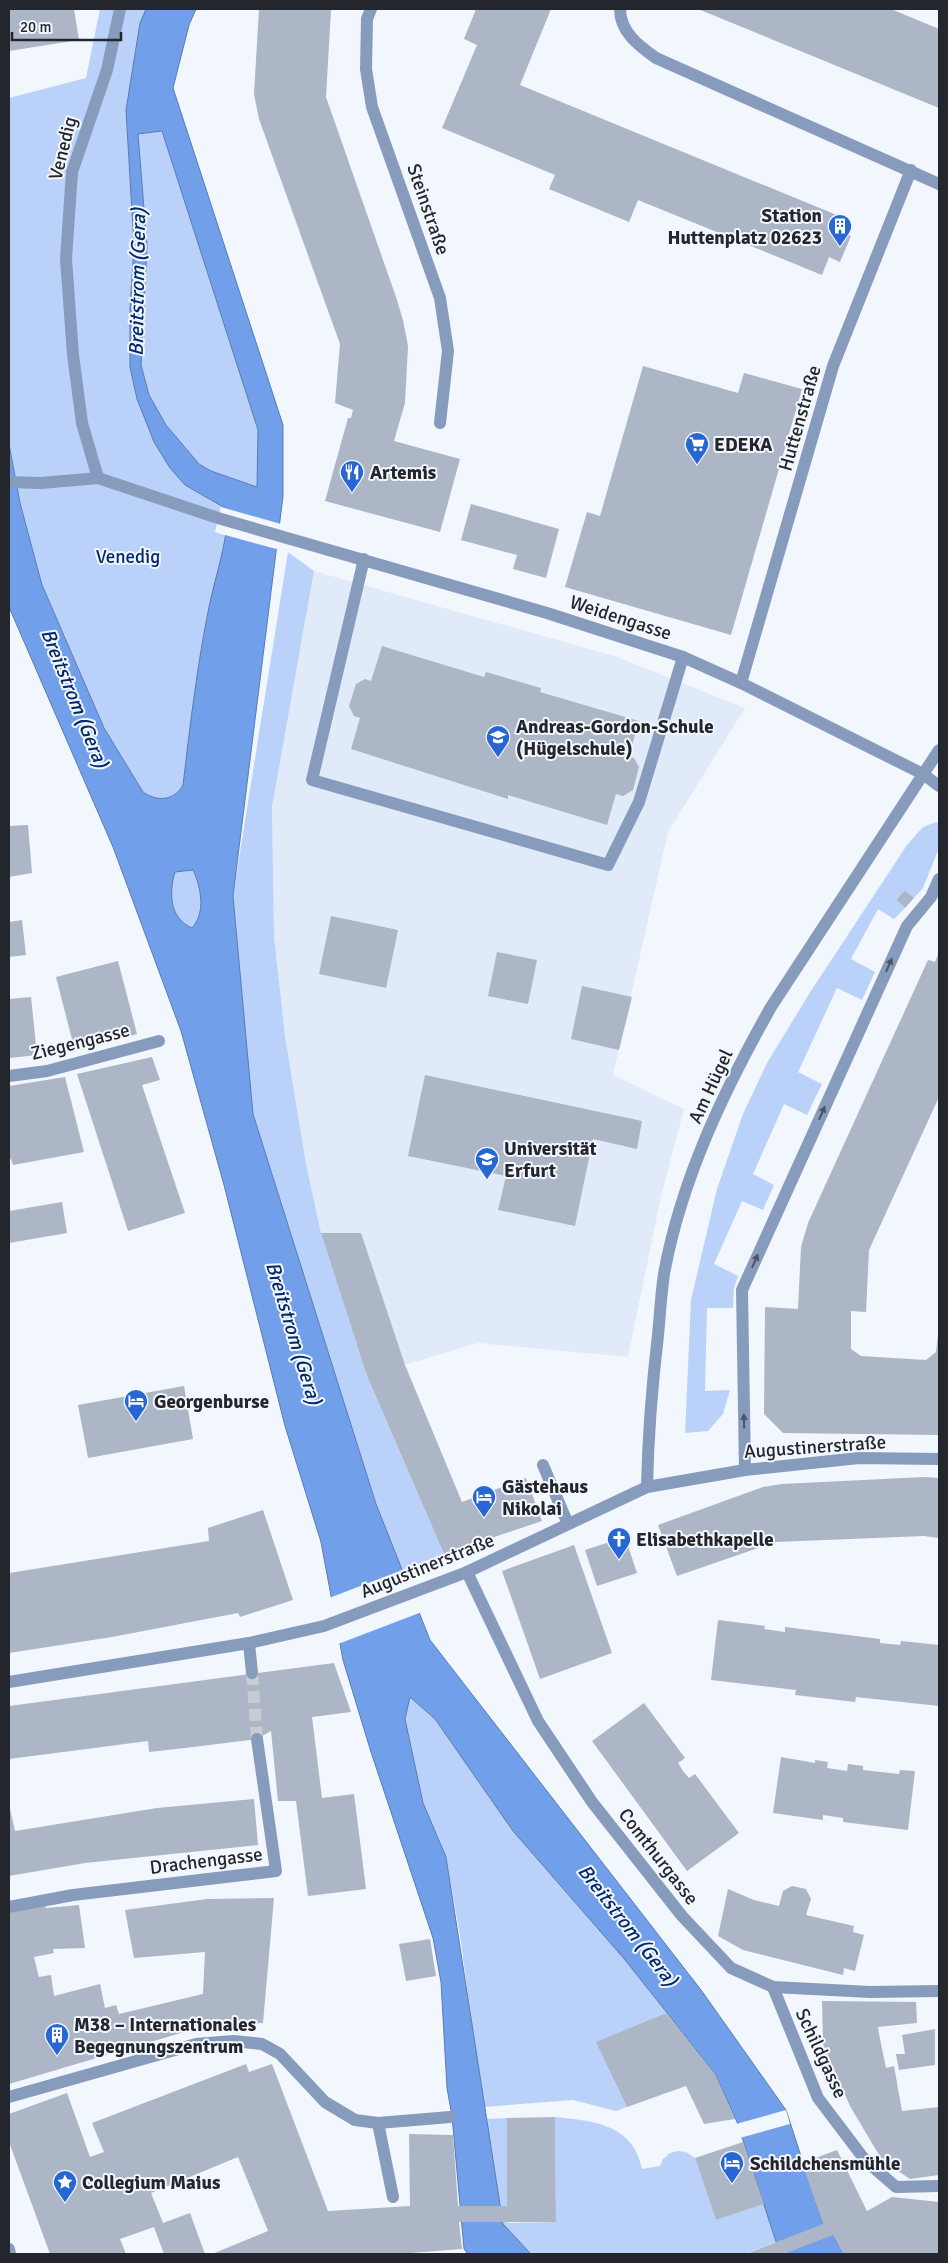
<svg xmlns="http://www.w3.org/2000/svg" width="948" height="2263" font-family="Signika,sans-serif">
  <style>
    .built { fill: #e1eaf8 }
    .green { fill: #bad2fa }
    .water { fill: #729fea; stroke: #5a7bb1; fill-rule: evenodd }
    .pier { fill: #f2f6fd }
    .building { fill: #acb6c6 }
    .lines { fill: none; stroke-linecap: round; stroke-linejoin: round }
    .minor-tunnel { stroke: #c9cdd3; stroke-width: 12; stroke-dasharray: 12 6; stroke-linecap: butt }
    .minor { stroke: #879bbc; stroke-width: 12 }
    .oneway { fill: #4b5566 }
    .labels { text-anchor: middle; stroke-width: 4; stroke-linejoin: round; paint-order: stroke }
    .street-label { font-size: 19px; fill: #23272d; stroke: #f2f6fd }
    .poi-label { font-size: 19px; font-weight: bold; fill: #23272d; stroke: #f2f6fd; text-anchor: start }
    .park-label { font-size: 19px; fill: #022969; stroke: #f2f6fd }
    .water-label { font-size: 20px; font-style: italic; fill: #032a6b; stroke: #f2f6fd }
  </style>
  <rect width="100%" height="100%" fill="#f2f6fd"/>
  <polygon class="built" points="314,571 617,657 745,708 668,832 613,1075 684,1109 661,1196 628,1357 478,1343 367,1376 321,1233 306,1164 285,1036 274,936 272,807"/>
  <g class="green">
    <path d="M100,9H146L140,23L126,110L134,246L130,308V367L137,399L154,442L185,485L221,507L215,532L227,536C206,618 192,701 183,785C174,801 157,802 143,792L104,728L42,585L20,502L9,444V98L86,78Z"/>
    <polygon points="162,131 258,430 258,487 211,471 199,464 166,425 149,395 141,365 147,246 138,134"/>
    <polygon points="288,552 314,571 272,807 274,936 285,1036 306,1164 321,1233 367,1376 444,1554 402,1570 376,1504 253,1114 233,896"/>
    <polygon points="936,822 939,823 939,848 923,888 914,898 905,890 896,900 905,908 894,919 878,909 851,959 875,972 862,1000 837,988 798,1072 822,1084 807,1115 784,1104 753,1174 774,1185 763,1210 742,1201 714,1264 738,1276 734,1288 733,1308 707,1308 705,1391 730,1390 723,1414 708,1431 685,1433 691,1300 717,1189 743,1114 767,1063 809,994 907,845 923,827"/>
    <path d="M193,870C201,887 206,913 192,928C169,918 169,892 175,872Z"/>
    <polygon points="410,1697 435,1719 513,1831 626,1961 666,2013 597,2042 627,2107 616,2111 573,2100 483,2107 461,1942 446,1857 423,1803 405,1719"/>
    <path d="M555,2117C594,2121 633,2124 642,2169L660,2166L663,2159L670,2153L678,2151L686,2152L695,2158L716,2220L764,2204L776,2242L745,2254H531L503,2224L485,2119L507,2118L508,2223L556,2222Z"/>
  </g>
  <path class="water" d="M146,9H196L189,25L173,88L283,425V496L233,896L253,1114L376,1504L430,1640L701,1990L786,2110L823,2224L833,2235L843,2254H780L737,2122L715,2074L626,1961L513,1831L435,1719L410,1697L405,1719L423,1803L446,1857L503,2224L531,2254H468L464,2249L452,2116L447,2088L441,1982L433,1938L371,1752L343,1660L321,1542L285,1426L224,1185L181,1031L113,847L9,607V444L20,503L42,585L104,728L143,792C157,802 174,801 183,785C190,726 197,666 209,607C216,573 227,545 228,510L185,485L170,468L154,442L137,399L130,367V308L134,246L126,110L140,23ZM162,131L258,430L257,487L211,471L199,464L166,425L149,395L141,365L147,246L138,134ZM193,870C201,887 206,913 192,928C169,918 169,892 175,872Z"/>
  <g class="pier">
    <polygon points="221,507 281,524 280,550 225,535 225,512 220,510"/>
    <polygon points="405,1569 422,1612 338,1644 329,1598"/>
    <polygon points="786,2110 790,2124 740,2138 736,2124"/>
  </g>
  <g class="building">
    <polygon points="9,9 74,9 79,40 9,51"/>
    <polygon points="259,9 331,9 326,97 396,297 403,320 408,346 405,403 394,441 460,459 440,532 325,501 348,418 351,418 353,410 335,403 340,344 259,119 254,94"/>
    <polygon points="476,9 551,9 520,85 844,218 839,232 851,236 840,262 829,257 822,275 638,200 629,222 549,189 555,175 442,128 477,45 464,39"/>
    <polygon points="698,9 891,9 939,29 939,108"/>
    <polygon points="643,366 738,393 744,373 802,389 731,635 565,587 587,512 600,516"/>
    <polygon points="471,504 559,529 546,578 513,569 517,555 461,540"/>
    <polygon points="382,646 484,677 486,672 541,688 540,692 639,721 629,756 634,758 639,767 633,790 623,796 616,794 607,825 508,795 508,799 351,749 360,718 354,716 349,706 356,684 365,679 371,681"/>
    <polygon points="28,825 32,873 9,877 9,826"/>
    <polygon points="905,890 914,898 905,908 896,900"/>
    <polygon points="331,916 398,930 386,988 319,974"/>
    <polygon points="22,920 26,955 9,957 9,922"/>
    <polygon points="497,952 537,960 528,1004 488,996"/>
    <polygon points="939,952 939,1097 869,1250 866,1312 851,1311 851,1349 861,1356 926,1360 936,1352 939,1326 939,1435 783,1433 764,1414 765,1307 798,1309 801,1247 808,1223 928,960 935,962"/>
    <polygon points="118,961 137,1034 75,1051 56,977"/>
    <polygon points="582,986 632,997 619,1050 571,1039"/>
    <polygon points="31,997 37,1055 9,1058 9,999"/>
    <polygon points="152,1057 160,1080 142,1085 185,1213 128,1231 77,1074"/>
    <polygon points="425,1075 642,1121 637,1149 593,1139 575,1226 498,1210 506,1176 408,1156"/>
    <polygon points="65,1077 84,1152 13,1165 11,1159 9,1160 9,1086"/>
    <polygon points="62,1202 67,1233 9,1243 9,1211"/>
    <polygon points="321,1233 361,1233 405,1365 462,1502 526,1478 542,1521 444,1554 367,1376"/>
    <polygon points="184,1386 193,1439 88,1458 78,1405"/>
    <polygon points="924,1477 939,1478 939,1538 924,1536 776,1542 677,1576 658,1525 763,1487 782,1484"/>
    <polygon points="263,1510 293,1600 240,1617 238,1613 112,1637 9,1653 9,1573 209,1541 208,1528"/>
    <polygon points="625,1537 637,1573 597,1586 585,1550"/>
    <polygon points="574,1545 612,1653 540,1679 502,1571"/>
    <polygon points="718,1620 765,1626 764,1629 785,1632 785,1627 880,1639 880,1643 900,1645 901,1641 939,1645 939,1706 856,1697 855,1702 795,1695 796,1690 711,1680"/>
    <polygon points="334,1663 351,1712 312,1717 322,1798 354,1794 366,1889 308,1896 296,1801 278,1801 271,1731 257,1739 185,1748 149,1752 148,1741 9,1759 9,1706"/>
    <polygon points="644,1703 685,1758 678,1763 683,1771 689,1778 695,1774 739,1833 687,1871 592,1741"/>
    <polygon points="781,1757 815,1763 815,1760 828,1762 827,1768 847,1771 848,1764 863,1766 863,1770 899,1774 900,1770 915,1771 908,1830 843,1822 843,1818 823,1815 823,1820 773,1813"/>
    <polygon points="254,1799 258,1845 85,1863 9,1876 9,1804 15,1831 157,1808"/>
    <polygon points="792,1886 806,1889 811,1899 806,1915 854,1926 853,1932 864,1935 855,1971 844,1968 843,1975 743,1950 718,1936 728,1889 754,1900 779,1906 783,1891"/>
    <polygon points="274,1898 263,2023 201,2027 9,2084 9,1913 45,1906 46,1908 79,1905 85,1948 53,1949 54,1953 34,1957 39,1977 51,1975 54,1996 100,1984 105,2008 116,2005 119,2014 203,1994 205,1952 134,1958 125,1910 207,1899"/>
    <polygon points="430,1939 436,1976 406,1981 399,1944"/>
    <polygon points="822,2001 916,2002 917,2023 878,2027 879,2034 886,2068 894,2066 902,2111 939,2107 939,2175 910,2179 882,2160 850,2106 823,2044"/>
    <polygon points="666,2013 715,2074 735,2119 704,2124 686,2086 627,2107 596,2042"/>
    <polygon points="935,2029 935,2065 899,2070 896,2054 905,2054 902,2035"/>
    <polygon points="246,2064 249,2072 272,2064 328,2211 410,2206 409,2134 453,2135 458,2206 507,2206 507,2118 555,2117 556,2222 459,2222 462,2249 397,2254 212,2254 268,2231 238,2157 151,2193 163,2223 190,2213 205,2254 164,2254 154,2227 120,2239 126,2254 50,2254 9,2142 9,2114 67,2093 90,2157 104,2152 92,2123"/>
    <polygon points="743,2142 764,2204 716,2220 695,2158"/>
    <polygon points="837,2150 867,2211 892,2197 939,2202 939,2254 843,2254 833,2235 784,2254 746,2254 823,2224 802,2163"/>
  </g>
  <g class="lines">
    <polyline class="minor-tunnel" points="252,1673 257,1739"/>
    <g class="minor">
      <polyline points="371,9 367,19 366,69 372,107 440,298 448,351 440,423"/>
      <path d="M620,9C620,32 639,46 656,58L939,184"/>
      <polyline points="98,478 82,423 73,355 66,259 72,172 107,70 120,9"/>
      <polyline points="9,482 41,483 98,478 218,518 547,613 683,657 741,683 923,774 939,786"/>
      <polyline points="364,559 312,780 608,865 639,802 683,657"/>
      <polyline points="741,683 833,366 911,170"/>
      <polyline points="9,1076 47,1071 159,1041"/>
      <polyline points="543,1465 568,1524"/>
      <polyline points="745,1470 742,1290 907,926 931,897 939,879"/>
      <path d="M647,1487C648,1436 652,1386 658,1335C660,1315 661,1294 664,1274C681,1180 724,1090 771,1007L939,750"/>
      <polyline points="467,1572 538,1721 592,1802 682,1916 731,1968 773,1987 870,1992 939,1991"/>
      <polyline points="249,1643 252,1673"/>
      <polyline points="9,1682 249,1643 324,1626 467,1572 647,1487 745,1470 859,1458 939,1459"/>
      <polyline points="9,1907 73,1895 276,1871 257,1739"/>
      <polyline points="773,1987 818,2098 865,2160 896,2187 939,2186"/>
      <polyline points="9,2097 196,2044 234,2041 262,2044 280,2054 325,2102 355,2120 378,2123 450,2117"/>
      <polyline points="378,2123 393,2197"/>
      <polyline points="9,2249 10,2254"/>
    </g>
  </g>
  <defs><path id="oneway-solid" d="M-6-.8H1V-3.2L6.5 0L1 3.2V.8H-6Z" transform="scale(1.25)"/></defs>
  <g class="oneway">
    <use href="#oneway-solid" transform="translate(889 965) rotate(-66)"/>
    <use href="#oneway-solid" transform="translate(822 1113) rotate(-66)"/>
    <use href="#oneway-solid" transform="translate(755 1261) rotate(-66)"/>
    <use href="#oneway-solid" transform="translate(744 1421) rotate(-91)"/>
  </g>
  <defs>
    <g id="building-pin" transform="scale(1.25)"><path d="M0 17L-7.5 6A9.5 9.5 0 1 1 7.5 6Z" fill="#2767d4" stroke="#f2f6fd"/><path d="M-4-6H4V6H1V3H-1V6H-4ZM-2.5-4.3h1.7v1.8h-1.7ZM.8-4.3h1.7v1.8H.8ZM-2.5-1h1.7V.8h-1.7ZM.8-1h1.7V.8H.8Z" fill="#fff"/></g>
    <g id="supermarket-pin" transform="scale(1.25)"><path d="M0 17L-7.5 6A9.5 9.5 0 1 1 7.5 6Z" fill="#2767d4" stroke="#f2f6fd"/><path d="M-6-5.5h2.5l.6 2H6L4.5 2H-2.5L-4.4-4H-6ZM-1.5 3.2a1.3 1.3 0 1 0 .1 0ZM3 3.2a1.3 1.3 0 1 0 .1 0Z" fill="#fff"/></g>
    <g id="restaurant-pin" transform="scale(1.25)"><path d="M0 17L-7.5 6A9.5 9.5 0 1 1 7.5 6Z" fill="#2767d4" stroke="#f2f6fd"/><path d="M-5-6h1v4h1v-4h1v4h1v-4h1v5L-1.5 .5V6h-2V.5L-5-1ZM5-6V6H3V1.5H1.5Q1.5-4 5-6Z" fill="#fff"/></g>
    <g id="school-pin" transform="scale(1.25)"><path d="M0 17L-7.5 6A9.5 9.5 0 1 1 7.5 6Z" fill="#2767d4" stroke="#f2f6fd"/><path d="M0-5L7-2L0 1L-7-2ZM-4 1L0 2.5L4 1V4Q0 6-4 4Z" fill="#fff"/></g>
    <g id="university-pin" transform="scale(1.25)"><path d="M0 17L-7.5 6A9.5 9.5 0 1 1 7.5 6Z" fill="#2767d4" stroke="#f2f6fd"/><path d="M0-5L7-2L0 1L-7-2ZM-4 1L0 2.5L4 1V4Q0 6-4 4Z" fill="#fff"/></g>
    <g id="hotel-pin" transform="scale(1.25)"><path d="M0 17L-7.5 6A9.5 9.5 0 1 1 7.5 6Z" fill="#2767d4" stroke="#f2f6fd"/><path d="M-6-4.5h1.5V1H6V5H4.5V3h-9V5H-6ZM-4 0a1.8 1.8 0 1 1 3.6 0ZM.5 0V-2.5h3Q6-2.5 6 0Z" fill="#fff"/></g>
    <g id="church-pin" transform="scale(1.25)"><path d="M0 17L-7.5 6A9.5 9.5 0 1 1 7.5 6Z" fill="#2767d4" stroke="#f2f6fd"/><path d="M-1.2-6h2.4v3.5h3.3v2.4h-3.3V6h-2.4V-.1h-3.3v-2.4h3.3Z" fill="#fff"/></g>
    <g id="sight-pin" transform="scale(1.25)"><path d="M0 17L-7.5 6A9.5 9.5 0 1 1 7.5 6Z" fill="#2767d4" stroke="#f2f6fd"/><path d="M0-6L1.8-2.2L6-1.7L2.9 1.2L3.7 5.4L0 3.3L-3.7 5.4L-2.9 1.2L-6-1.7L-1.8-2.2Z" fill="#fff"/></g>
  </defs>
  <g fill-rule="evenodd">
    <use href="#building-pin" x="840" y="226"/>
    <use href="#supermarket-pin" x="697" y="444"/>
    <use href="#restaurant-pin" x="352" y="472"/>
    <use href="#school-pin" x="498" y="737"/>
    <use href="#university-pin" x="487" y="1159"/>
    <use href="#hotel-pin" x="136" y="1401"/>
    <use href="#hotel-pin" x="484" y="1497"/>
    <use href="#church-pin" x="619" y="1539"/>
    <use href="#building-pin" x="57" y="2035"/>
    <use href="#hotel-pin" x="732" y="2163"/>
    <use href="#sight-pin" x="65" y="2182"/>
  </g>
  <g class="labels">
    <g class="street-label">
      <text transform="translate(62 148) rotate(-76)" y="7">Venedig</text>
      <text transform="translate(429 209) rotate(71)" y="7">Steinstraße</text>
      <text transform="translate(799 418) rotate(-74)" y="7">Huttenstraße</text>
      <text transform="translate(621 617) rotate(18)" y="7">Weidengasse</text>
      <text transform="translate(80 1041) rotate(-14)" y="7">Ziegengasse</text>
      <text transform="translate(710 1086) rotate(-65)" y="7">Am Hügel</text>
      <text transform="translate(815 1446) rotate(-4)" y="7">Augustinerstraße</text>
      <text transform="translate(427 1565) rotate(-22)" y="7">Augustinerstraße</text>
      <text transform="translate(659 1856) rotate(52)" y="7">Comthurgasse</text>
      <text transform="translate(206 1860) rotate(-7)" y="7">Drachengasse</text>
      <text transform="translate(822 2053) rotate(65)" y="7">Schildgasse</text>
    </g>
    <g class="poi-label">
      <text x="822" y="222" text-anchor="end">Station<tspan x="822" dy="22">Huttenplatz 02623</tspan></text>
      <text x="714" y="451">EDEKA</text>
      <text x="370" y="479">Artemis</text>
      <text x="516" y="733">Andreas-Gordon-Schule<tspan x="516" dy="22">(Hügelschule)</tspan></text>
      <text x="504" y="1155">Universität<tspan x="504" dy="22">Erfurt</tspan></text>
      <text x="154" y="1408">Georgenburse</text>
      <text x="502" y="1493">Gästehaus<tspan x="502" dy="22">Nikolai</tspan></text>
      <text x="636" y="1546">Elisabethkapelle</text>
      <text x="74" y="2031">M38 – Internationales<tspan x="74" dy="22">Begegnungszentrum</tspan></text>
      <text x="750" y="2170">Schildchensmühle</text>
      <text x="82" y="2189">Collegium Maius</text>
    </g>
    <g class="park-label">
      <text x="128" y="563">Venedig</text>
    </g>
    <g class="water-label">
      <text transform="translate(137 282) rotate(-89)" y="7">Breitstrom (Gera)</text>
      <text transform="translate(75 698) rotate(68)" y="7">Breitstrom (Gera)</text>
      <text transform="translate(294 1333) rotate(73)" y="7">Breitstrom (Gera)</text>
      <text transform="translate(628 1925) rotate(52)" y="7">Breitstrom (Gera)</text>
    </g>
  </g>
  <rect width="948" height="2263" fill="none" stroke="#23272d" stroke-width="20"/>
  <path d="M12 32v8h109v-8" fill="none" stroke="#23272d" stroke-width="2.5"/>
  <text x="20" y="32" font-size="15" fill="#23272d" stroke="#f2f6fd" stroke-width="4" paint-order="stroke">20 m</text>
</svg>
